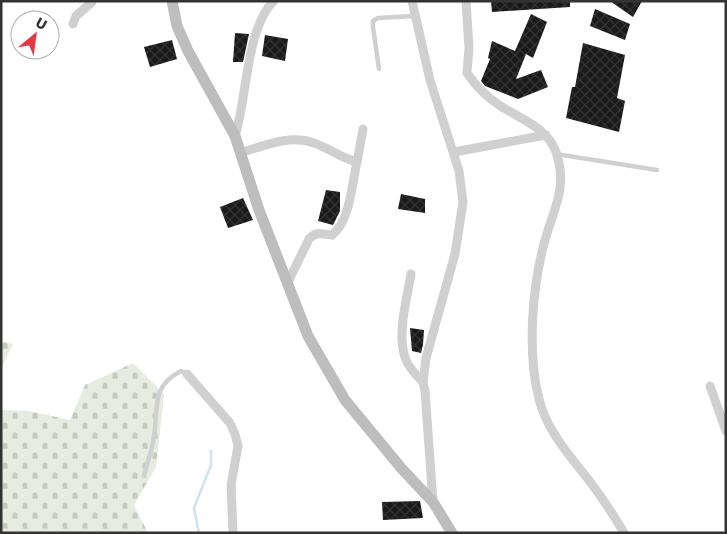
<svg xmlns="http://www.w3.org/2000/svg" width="727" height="534" font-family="'Golos Text',sans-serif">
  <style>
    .cemetery { fill: url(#cemetery-stones) }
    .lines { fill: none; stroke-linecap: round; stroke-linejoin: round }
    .stream { stroke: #cfe2ee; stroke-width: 2.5 }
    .building { fill: url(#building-cross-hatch) }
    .lane { stroke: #d0d0d0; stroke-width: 4.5 }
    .street { stroke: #d0d0d0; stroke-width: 9 }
    .secondary { stroke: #bdbdbd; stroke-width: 11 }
  </style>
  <defs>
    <pattern id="cemetery-stones" width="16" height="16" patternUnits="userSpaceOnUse" patternTransform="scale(1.25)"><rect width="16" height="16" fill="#e6ecdf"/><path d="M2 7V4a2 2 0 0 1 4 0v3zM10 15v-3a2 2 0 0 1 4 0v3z" fill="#c6cbc0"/></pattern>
    <pattern id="building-cross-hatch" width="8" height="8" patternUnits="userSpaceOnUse" patternTransform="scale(1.25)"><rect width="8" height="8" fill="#1a1a1a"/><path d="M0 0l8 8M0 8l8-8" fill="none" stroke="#333"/></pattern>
  </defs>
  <rect width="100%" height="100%" fill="#fff"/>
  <g class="cemetery">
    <polygon points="1,341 13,344 1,369"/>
    <polygon points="133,363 164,394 156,467 134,505 148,533 1,533 1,410 29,411 70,420 85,385"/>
  </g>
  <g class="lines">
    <polyline class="stream" points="199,533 194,508 211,465 211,451"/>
  </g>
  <g class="building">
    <polygon points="491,1 570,1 570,7 492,12"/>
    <polygon points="610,1 642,1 633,17"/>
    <polygon points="595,9 630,24 625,40 590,26"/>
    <polygon points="531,14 547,22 533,58 526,54 516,79 541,70 548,87 518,99 485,86 481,81 490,59 488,58 492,41 515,51"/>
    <polygon points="235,33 249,34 243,62 233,62"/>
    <polygon points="265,35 288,39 285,61 262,56"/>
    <polygon points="172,40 177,59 150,67 144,47"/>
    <polygon points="583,43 625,55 617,98 625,101 619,132 566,118 572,87 575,87"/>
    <polygon points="326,190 340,192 340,211 333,225 318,221"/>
    <polygon points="401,194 425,199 425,213 398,209"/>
    <polygon points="243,198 253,220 228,228 220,207"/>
    <polygon points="410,328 424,330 423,345 421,353 412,351"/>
    <polygon points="420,501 423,518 383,520 382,502"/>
  </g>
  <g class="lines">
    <g class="lane">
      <polyline points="379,69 373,27 373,21 378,18 414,16"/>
      <polyline points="556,154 657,170"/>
      <path d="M144,476C147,463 152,450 154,437C158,409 151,386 181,371L187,374"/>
    </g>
    <g class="street">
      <polyline points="412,1 430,80 459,171 463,202 455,254 426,358 423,382 425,391 433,502"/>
      <path d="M466,1L469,48L467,73C475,85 487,97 499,105C520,119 547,127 556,152C568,187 554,208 545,240C532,287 527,352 539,399C546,429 569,455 588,479C601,496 613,514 624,533"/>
      <polyline points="73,24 76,16 92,2"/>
      <path d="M235,136C247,99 246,27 274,1"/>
      <polyline points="454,152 546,135"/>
      <path d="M240,153C264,146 289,134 314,143C329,148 341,158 357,162L363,129"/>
      <path d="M411,274C407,299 396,337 406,360C409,368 416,375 423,382"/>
      <path d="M288,282L309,239C316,231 323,234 332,235C350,222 352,183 357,162"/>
      <polyline points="187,374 230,423 235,434 238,446 231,485 233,533"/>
      <polyline points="710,386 726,431"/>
    </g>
    <polyline class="secondary" points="172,1 177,26 188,51 235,136 259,210 308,336 345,400 402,469 433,502 452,533"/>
  </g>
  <rect width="727" height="534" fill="none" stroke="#333333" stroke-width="5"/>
  <g transform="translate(35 35) rotate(29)"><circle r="24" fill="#ffffff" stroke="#adadad"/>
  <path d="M0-4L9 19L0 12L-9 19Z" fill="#e63946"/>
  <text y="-8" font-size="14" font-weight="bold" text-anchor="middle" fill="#333333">U</text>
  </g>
</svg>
